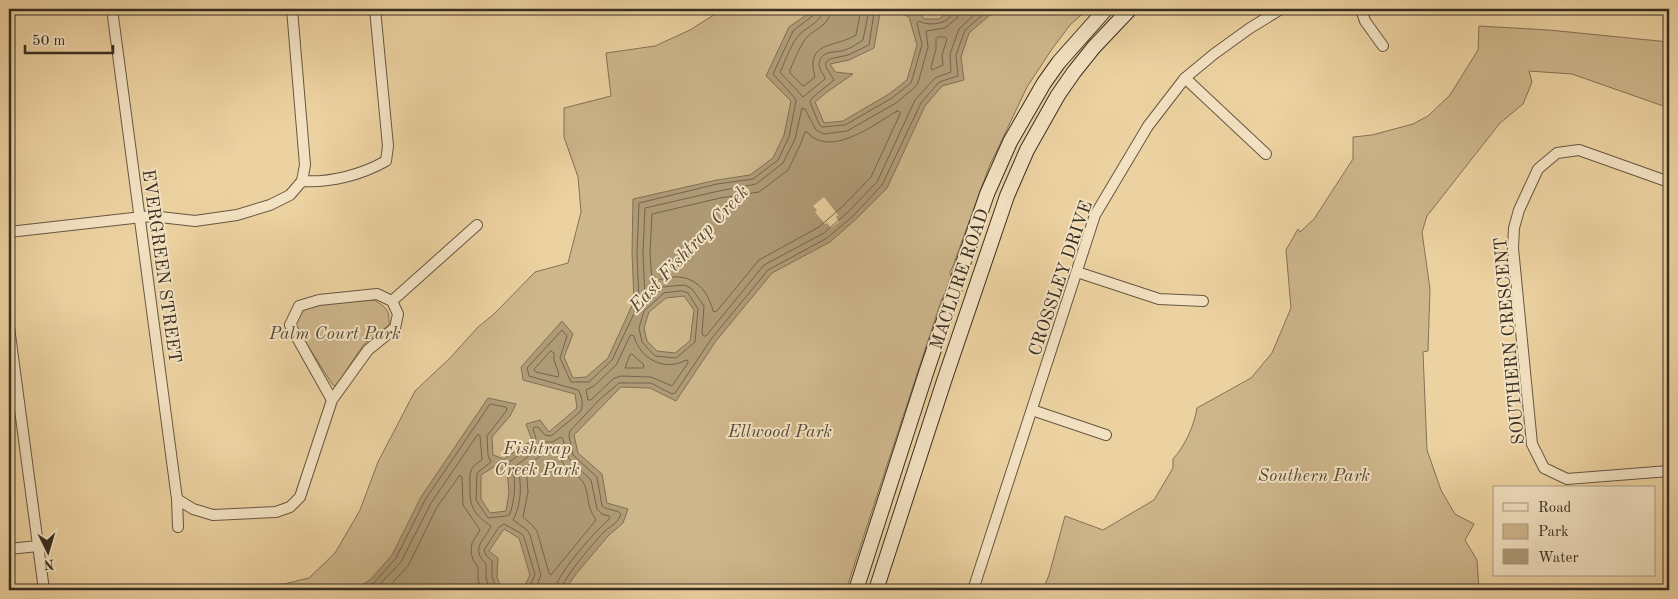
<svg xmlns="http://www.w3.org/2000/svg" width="1678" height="599" font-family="'Old Standard TT',serif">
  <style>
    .green { fill: #ceb68b; stroke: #837256 }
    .water { fill: #af9a76; stroke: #7f6f54; fill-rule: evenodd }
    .pier { fill: #edd2a1 }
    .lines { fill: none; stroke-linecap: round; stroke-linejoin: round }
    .shore { stroke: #74644c; stroke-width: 1 }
    .minor-casing { stroke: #655742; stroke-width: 12 }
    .secondary-casing { stroke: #382e22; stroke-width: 16 }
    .minor { stroke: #f3e2c2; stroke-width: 10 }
    .secondary { stroke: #f3e2c2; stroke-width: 14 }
    .labels { text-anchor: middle; stroke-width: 4; stroke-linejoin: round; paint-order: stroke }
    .street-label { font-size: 18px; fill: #382e22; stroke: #f3e2c2 }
    .park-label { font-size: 18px; font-style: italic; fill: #564937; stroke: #f3e2c2 }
    .water-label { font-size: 19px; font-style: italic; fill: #564937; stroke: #f3e2c2 }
  </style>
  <rect width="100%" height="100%" fill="#edd2a1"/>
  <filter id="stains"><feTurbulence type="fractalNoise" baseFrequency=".004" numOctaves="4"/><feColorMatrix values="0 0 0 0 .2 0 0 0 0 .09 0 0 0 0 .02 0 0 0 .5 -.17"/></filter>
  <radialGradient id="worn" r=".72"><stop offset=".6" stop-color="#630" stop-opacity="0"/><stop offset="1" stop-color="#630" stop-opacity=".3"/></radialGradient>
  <g class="green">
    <polygon points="723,9 1088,9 1070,25 1052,49 1027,87 989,167 953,266 950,273 952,278 941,301 846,590 255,590 255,585 284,584 309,578 335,553 360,510 378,462 415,391 450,358 477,328 494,314 535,272 568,263 581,212 578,177 564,137 564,108 611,96 606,53 655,46 690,30"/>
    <path d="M1479,26L1549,30L1669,42V108L1572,74L1529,71L1532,82L1523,104L1500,123L1427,216L1422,232L1430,289L1428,351L1423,352L1427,450L1441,490L1455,514L1474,524L1465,540L1477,560L1479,590H1043L1049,575L1065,516L1103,530L1154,500L1173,468V459C1185,446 1194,426 1197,408L1251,378L1272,353L1291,308L1286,250L1298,229L1300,232L1314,219L1353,159V137L1372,135L1413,124L1428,116L1450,95L1478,50Z"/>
    <path d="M374,300C386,307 390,310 389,325L364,344L337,384L334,386L332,384L294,324L304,309L319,304Z"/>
  </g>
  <path class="water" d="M815,9H916L924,19H939L951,9H1011L990,15L969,33L961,57L964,80L942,86L925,106L887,188L856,219L830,242L772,273L716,341L676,401L650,388L621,387L574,435L578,453L602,474L607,503L628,509L623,523L608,536L576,574L565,590H519L523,589L530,575L519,538L504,529L489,551L498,558L497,577L502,590H355L371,579L392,555L421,497L488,398L516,404L510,416L492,437L493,455L504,459L532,440L526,424L540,420L549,432L577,408L575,394L523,380L521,367L562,321L573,334L564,357L573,378L586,377L608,358L634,301L632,253L633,199L717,180L750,175L773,158L784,135L791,101L766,76L789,27ZM894,10L909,17L917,45L907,80L889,94L843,121L824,123L815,102L827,92L853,74L835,72L830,64L849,60L874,48L880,13ZM684,296L694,310L690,341L675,353L657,351L647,341L644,328L649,312L666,298ZM495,466L507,471L509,492L506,511L490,513L481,499V475Z"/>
  <polygon class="pier" points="824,197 838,215 836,217 839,222 831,228 827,223 825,224 815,212 817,210 813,206"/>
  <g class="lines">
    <g class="shore">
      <path d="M823,9C822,22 808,26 800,34C792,41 785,62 780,72L803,97L825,79C824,74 819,70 819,64C820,50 836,53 845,50C851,48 858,43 863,40L869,9"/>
      <path d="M831,9C830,28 812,28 804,41C798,50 794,61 790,70V73L803,86L805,85L815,77C805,41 834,48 856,35L861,9"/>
      <path d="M877,9L874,13L869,45L848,55L830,59L826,62V67L834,80L812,98L810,102L819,124L822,127L845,125L892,98L911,83L922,45L917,23L919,21C930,27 952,24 954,9"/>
      <polyline points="960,9 958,17 945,28 926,31 928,47 918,83 914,88 896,103 847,131 824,134 816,130 805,109 802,108 795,139 783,163 756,184 719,191 645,208 643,253 645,297 649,297 662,287 685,285 692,289 704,306 702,334 704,336 706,336 764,265 824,233 849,211 877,182 915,100 935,78 951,72 950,54 959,29 980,9"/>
      <polygon points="938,37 945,37 947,39 942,55 943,65 932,70 931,67 936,49 936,39"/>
      <path d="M897,111L900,112V114L871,177L843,206L819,227L759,260L716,312L713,311C706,281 682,269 654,282L652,281L650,253L652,214L720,198L759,192L788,170L801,143L805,132H807C830,159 875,124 897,111Z"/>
      <polygon points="682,291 688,293 698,309 695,342 676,358 655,356 642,342 639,328 644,311 664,293"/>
      <path d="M631,335L634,336C640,359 665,372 686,360L688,361V363L672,386L651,377L620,376L613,379L591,400H588L586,390L594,386L616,365Z"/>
      <polygon points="551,351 554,353 554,360 559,374 558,377 536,372 534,370"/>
      <polygon points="632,354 644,365 643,368 625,368 630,355"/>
      <path d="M555,449L558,451C563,473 580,472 585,486C590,500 586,505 596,520L551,575L549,573L537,531L532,525L523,517L528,492L526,467L547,451Z"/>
      <path d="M363,590L375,582L396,558L425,500L490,404L506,407L507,410L487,436L488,455L491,462L477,473L476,500L488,518L506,516L510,514C514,502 517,481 512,469C511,467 509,465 508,463L535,443L536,438L533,430L534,427H538L545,435L551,436L580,412C584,407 582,395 578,390L529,376L527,368L562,330L567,336L560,358L571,382H589L612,360L639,303L637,253L639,203L717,184L753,179L778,160L789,137L796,101L794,97L773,74L793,31L815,14L817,9"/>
      <path d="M374,590L401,562L431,503L478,434L480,436L482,460C478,463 473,465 471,471C469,475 470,482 470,487C469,507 475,515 491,526C484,541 470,548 486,564V578L490,590"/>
      <polyline points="386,590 408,566 437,507 460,475 462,477 463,505 480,530 472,543 471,552 473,560 478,567 478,580 482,590"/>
      <polyline points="497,590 492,577 492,561 486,555 484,550 499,527 504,524 522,534 524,537 535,575 528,590"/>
      <path d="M535,590L541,575L530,535L527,530L513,520C522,503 522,483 517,465L539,448L543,442H552L561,437L563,439L569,459L591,480L597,509L602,514L609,516L610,518C607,522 602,525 599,529C588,540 556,576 555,590"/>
      <path d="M561,590C562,579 596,540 605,531C612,525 618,523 621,514L619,512L605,508L602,506L597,477L573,455L569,436L570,431L599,400L619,383H651L672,394L675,393L712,338L768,270L827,238L853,216L882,185L921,103L939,82L958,76L956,55L965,30L987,11L993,9"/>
    </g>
    <g class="minor-casing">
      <g id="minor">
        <polyline points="112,9 177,499 178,527"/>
        <polyline points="1361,9 1365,21 1383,46"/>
        <polyline points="1185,78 1266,154"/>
        <path d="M302,181C330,183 361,175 386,161L388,146L375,9"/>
        <polyline points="1669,182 1579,150 1557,153 1538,169 1519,210 1514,228 1513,248 1532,444 1544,468 1567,479 1669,471"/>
        <polyline points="9,232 151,216 195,221 237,215 270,205 290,195 302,181 305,165 292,9"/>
        <polyline points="1077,272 1159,299 1203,301"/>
        <polyline points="392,301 477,225"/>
        <polyline points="9,327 44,590"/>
        <polyline points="1032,410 1106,435"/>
        <polyline points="177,499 193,509 213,515 276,512 290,507 300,497 332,400 368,350 395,328 398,314 392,301 377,294 319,300 299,306 290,325 332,400"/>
        <polyline points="9,549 38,546"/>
        <polyline points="973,590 1095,215 1148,126 1185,78 1214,54 1250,28 1281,9"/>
      </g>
    </g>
    <g class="secondary-casing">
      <g id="secondary">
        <polyline points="856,590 926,373 965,258 987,194 1010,142 1044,83 1059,62 1106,9"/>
        <polyline points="876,590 944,381 1007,196 1027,150 1058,95 1074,72 1094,47 1130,9"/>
      </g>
    </g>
    <use href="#minor" class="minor"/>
    <use href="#secondary" class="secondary"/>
  </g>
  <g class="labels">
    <g class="street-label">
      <text transform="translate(162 266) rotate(82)" y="6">EVERGREEN STREET</text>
      <text transform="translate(1060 278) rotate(-71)" y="6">CROSSLEY DRIVE</text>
      <text transform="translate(959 279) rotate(-71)" y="6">MACLURE ROAD</text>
      <text transform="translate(1509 341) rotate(-95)" y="6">SOUTHERN CRESCENT</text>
    </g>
    <g class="park-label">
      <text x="335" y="339">Palm Court Park</text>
      <text x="780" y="437">Ellwood Park</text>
      <text x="537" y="454">Fishtrap<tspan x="537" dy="21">Creek Park</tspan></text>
      <text x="1314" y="481">Southern Park</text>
    </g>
    <g class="water-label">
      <text transform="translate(688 248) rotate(-47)" y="7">East Fishtrap Creek</text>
    </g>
  </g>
  <rect width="1678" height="599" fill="none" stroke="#edd2a1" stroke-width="30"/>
  <rect x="10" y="10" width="1658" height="579" fill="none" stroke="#382e22" stroke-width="2.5"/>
  <rect x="15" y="15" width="1648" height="569" fill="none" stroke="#382e22"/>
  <rect x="1493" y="486" width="162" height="90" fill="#f3e2c2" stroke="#a89a82"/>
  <rect x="1503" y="503" width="25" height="8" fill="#f3e2c2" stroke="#a89a82"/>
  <text x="1538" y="512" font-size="15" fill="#382e22">Road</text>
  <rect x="1503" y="524" width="25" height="15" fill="#ceb68b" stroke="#a89a82"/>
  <text x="1538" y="536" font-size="15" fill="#382e22">Park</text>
  <rect x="1503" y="549" width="25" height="15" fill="#af9a76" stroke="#a89a82"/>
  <text x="1538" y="562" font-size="15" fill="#382e22">Water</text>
  <g transform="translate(48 552) rotate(175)" stroke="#f3e2c2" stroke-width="4" paint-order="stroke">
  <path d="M0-4L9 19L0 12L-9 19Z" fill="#382e22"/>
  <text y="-8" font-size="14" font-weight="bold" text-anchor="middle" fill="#382e22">N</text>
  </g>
  <path d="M25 45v8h88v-8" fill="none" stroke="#382e22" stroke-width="2.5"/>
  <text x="32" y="45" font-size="15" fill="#382e22" stroke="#f3e2c2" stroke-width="4" paint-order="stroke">50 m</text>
  <rect width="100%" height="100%" filter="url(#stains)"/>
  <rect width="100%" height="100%" fill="url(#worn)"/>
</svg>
